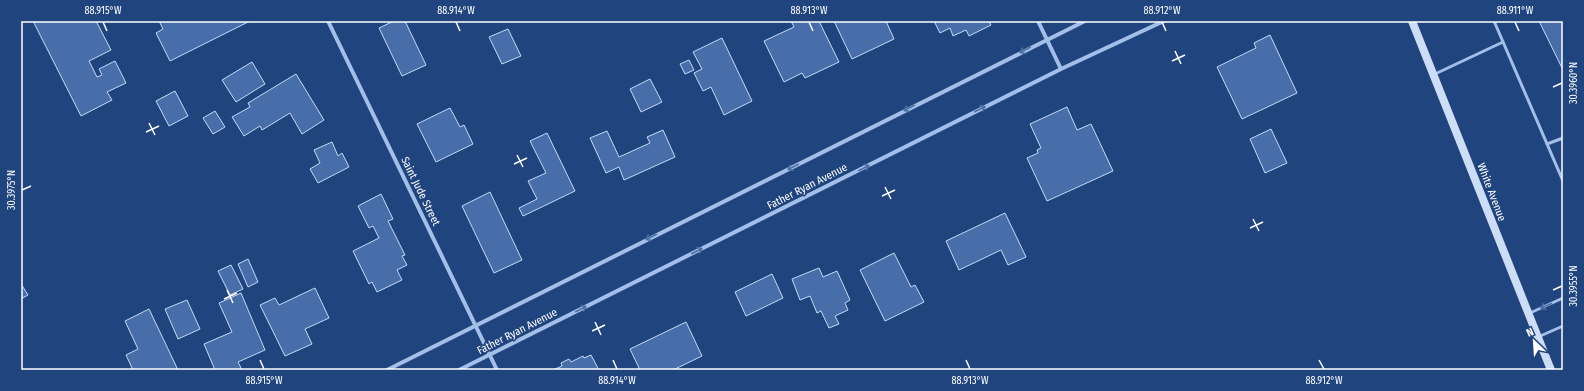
<svg xmlns="http://www.w3.org/2000/svg" width="1584" height="391" font-family="'Fira Sans Condensed',sans-serif">
  <style>
    .building { fill: #476ea8; stroke: #c6daf6 }
    .lines { fill: none; stroke-linecap: round; stroke-linejoin: round }
    .service { stroke: #a3bfe8; stroke-width: 3 }
    .minor { stroke: #a3bfe8; stroke-width: 4 }
    .secondary { stroke: #cdddf6; stroke-width: 8 }
    .oneway { stroke: #4d6fa3 }
    .ticks { fill: none; stroke: #fff; stroke-width: 1.5 }
    .labels { text-anchor: middle; stroke-width: 3.5; stroke-linejoin: round; paint-order: stroke }
    .street-label { font-size: 11px; fill: #fff; stroke: #1f447e }
    .neatline { fill: none; stroke: #fff; stroke-width: 1.5 }
    .ticks-label { font-size: 10px; text-anchor: middle; fill: #fff }
  </style>
  <rect width="100%" height="100%" fill="#1f447e"/>
  <g class="building">
    <polygon points="33,21 96,21 111,50 89,61 97,77 102,75 99,69 115,61 126,83 107,92 112,100 81,116"/>
    <polygon points="159,21 250,21 170,61 156,33 163,29"/>
    <polygon points="394,21 405,21 426,65 402,76 379,28"/>
    <polygon points="791,21 819,21 839,62 805,78 802,73 784,82 764,41 794,27"/>
    <polygon points="834,21 886,21 894,39 852,59"/>
    <polygon points="934,21 989,21 991,25 969,36 966,30 953,36 950,28 940,33"/>
    <polygon points="1539,21 1563,21 1563,70"/>
    <polygon points="508,29 521,56 502,64 489,37"/>
    <polygon points="1270,35 1297,93 1242,119 1217,67 1256,48 1254,43"/>
    <polygon points="722,38 752,101 724,115 711,87 703,91 694,73 702,69 693,52"/>
    <polygon points="689,60 694,70 685,74 680,64"/>
    <polygon points="252,62 265,84 236,102 222,80"/>
    <polygon points="296,74 324,120 302,134 290,113 262,130 260,126 244,136 232,117 250,107 248,103"/>
    <polygon points="650,79 662,102 641,112 630,89"/>
    <polygon points="175,91 188,116 169,126 156,101"/>
    <polygon points="1067,107 1077,130 1091,124 1113,171 1047,201 1027,158 1038,153 1037,150 1041,148 1030,124"/>
    <polygon points="450,108 460,127 464,125 473,144 436,162 417,124"/>
    <polygon points="215,111 225,127 213,134 203,118"/>
    <polygon points="1271,129 1287,163 1265,173 1250,139"/>
    <polygon points="663,130 675,157 624,180 619,167 606,173 590,138 607,131 619,157 650,143 647,137"/>
    <polygon points="547,133 575,191 523,216 519,208 537,199 528,181 546,173 530,141"/>
    <polygon points="332,142 338,156 342,153 349,167 318,183 310,169 320,163 314,150"/>
    <polygon points="490,192 522,260 494,273 462,206"/>
    <polygon points="381,194 393,219 388,221 405,255 402,256 407,265 397,270 402,280 377,292 372,282 369,284 353,251 379,238 373,226 369,228 358,206"/>
    <polygon points="1005,213 1026,257 1008,265 1001,250 959,270 946,241"/>
    <polygon points="894,253 911,287 915,285 924,302 885,321 860,270"/>
    <polygon points="248,259 258,282 248,287 238,264"/>
    <polygon points="231,265 243,289 230,295 218,271"/>
    <polygon points="819,268 823,277 837,271 850,300 845,303 848,310 835,316 839,324 829,328 821,311 817,313 810,296 800,300 792,279"/>
    <polygon points="772,274 783,298 746,316 735,292"/>
    <polygon points="21,284 28,295 21,299"/>
    <polygon points="315,288 329,318 305,329 312,344 285,356 260,305 275,298 279,305"/>
    <polygon points="241,293 265,350 238,362 242,370 215,370 204,344 232,332 219,303"/>
    <polygon points="187,300 200,329 178,339 165,309"/>
    <polygon points="149,309 178,370 133,370 126,355 138,349 125,321"/>
    <polygon points="686,322 702,356 673,370 640,370 630,349"/>
    <polygon points="591,355 599,370 553,370 562,366 561,363 569,359 571,362 583,356 584,358"/>
  </g>
  <g class="lines">
    <g class="service">
      <polyline points="1494,21 1563,181"/>
      <polyline points="1435,74 1503,42"/>
      <polyline points="1547,144 1563,138"/>
      <polyline points="1530,313 1563,298"/>
      <polyline points="1538,337 1563,326"/>
    </g>
    <g class="minor">
      <polyline points="328,21 497,370"/>
      <polyline points="1038,21 1061,69"/>
      <polyline points="387,370 1085,21"/>
      <polyline points="459,370 1061,69 1164,21"/>
    </g>
    <polyline class="secondary" points="1412,21 1551,370"/>
  </g>
  <defs><path id="oneway-shaft" d="M-6 0H5M1.5-3L5.5 0L1.5 3" fill="none" stroke-width="1.6" stroke-linecap="round" stroke-linejoin="round"/></defs>
  <g class="oneway">
    <use href="#oneway-shaft" transform="translate(1025 50) rotate(153)"/>
    <use href="#oneway-shaft" transform="translate(909 108) rotate(153)"/>
    <use href="#oneway-shaft" transform="translate(980 109) rotate(-27)"/>
    <use href="#oneway-shaft" transform="translate(793 167) rotate(153)"/>
    <use href="#oneway-shaft" transform="translate(864 168) rotate(-27)"/>
    <use href="#oneway-shaft" transform="translate(651 237) rotate(153)"/>
    <use href="#oneway-shaft" transform="translate(697 251) rotate(-27)"/>
    <use href="#oneway-shaft" transform="translate(1546 306) rotate(156)"/>
    <use href="#oneway-shaft" transform="translate(581 309) rotate(-27)"/>
  </g>
  <path class="ticks" d="M103,22L107,31M456,22L460,31M809,22L813,31M1162,22L1166,31M1515,22L1519,31M1175,51L1181,64M1172,61L1185,55M1553,87L1562,83M149,123L155,135M146,132L159,126M517,155L523,167M514,164L527,158M885,187L891,199M22,190L31,186M882,196L895,190M1253,219L1259,231M1250,228L1263,222M227,290L233,303M1553,290L1562,286M224,299L237,293M595,322L601,335M592,331L605,325M260,360L264,369M613,360L617,369M966,360L970,369M1319,360L1324,369"/>
  <g class="labels">
    <g class="street-label">
      <text transform="translate(807 186) rotate(-27)" y="4">Father Ryan Avenue</text>
      <text transform="translate(421 191) rotate(64)" y="4">Saint Jude Street</text>
      <text transform="translate(1492 192) rotate(69)" y="4">White Avenue</text>
      <text transform="translate(517 331) rotate(-27)" y="4">Father Ryan Avenue</text>
    </g>
  </g>
  <rect width="1584" height="391" fill="none" stroke="#1f447e" stroke-width="44"/>
  <g transform="translate(1534 341) rotate(335)" stroke="#1f447e" stroke-width="3" paint-order="stroke">
  <path d="M0-3L7 15L0 10L-7 15Z" fill="#ffffff"/>
  <text y="-6" font-size="11" font-weight="bold" text-anchor="middle" fill="#ffffff">N</text>
  </g>
  <rect x="22" y="22" width="1540" height="347" class="neatline"/>
  <g class="ticks-label">
    <text x="103" y="14">88.915°W</text>
    <text x="456" y="14">88.914°W</text>
    <text x="809" y="14">88.913°W</text>
    <text x="1162" y="14">88.912°W</text>
    <text x="1515" y="14">88.911°W</text>
    <text transform="translate(1573 83) rotate(-90)" y="4">30.3960°N</text>
    <text transform="translate(11 190) rotate(-90)" y="4">30.3975°N</text>
    <text transform="translate(1573 286) rotate(-90)" y="4">30.3955°N</text>
    <text x="264" y="384">88.915°W</text>
    <text x="617" y="384">88.914°W</text>
    <text x="970" y="384">88.913°W</text>
    <text x="1324" y="384">88.912°W</text>
  </g>
</svg>
